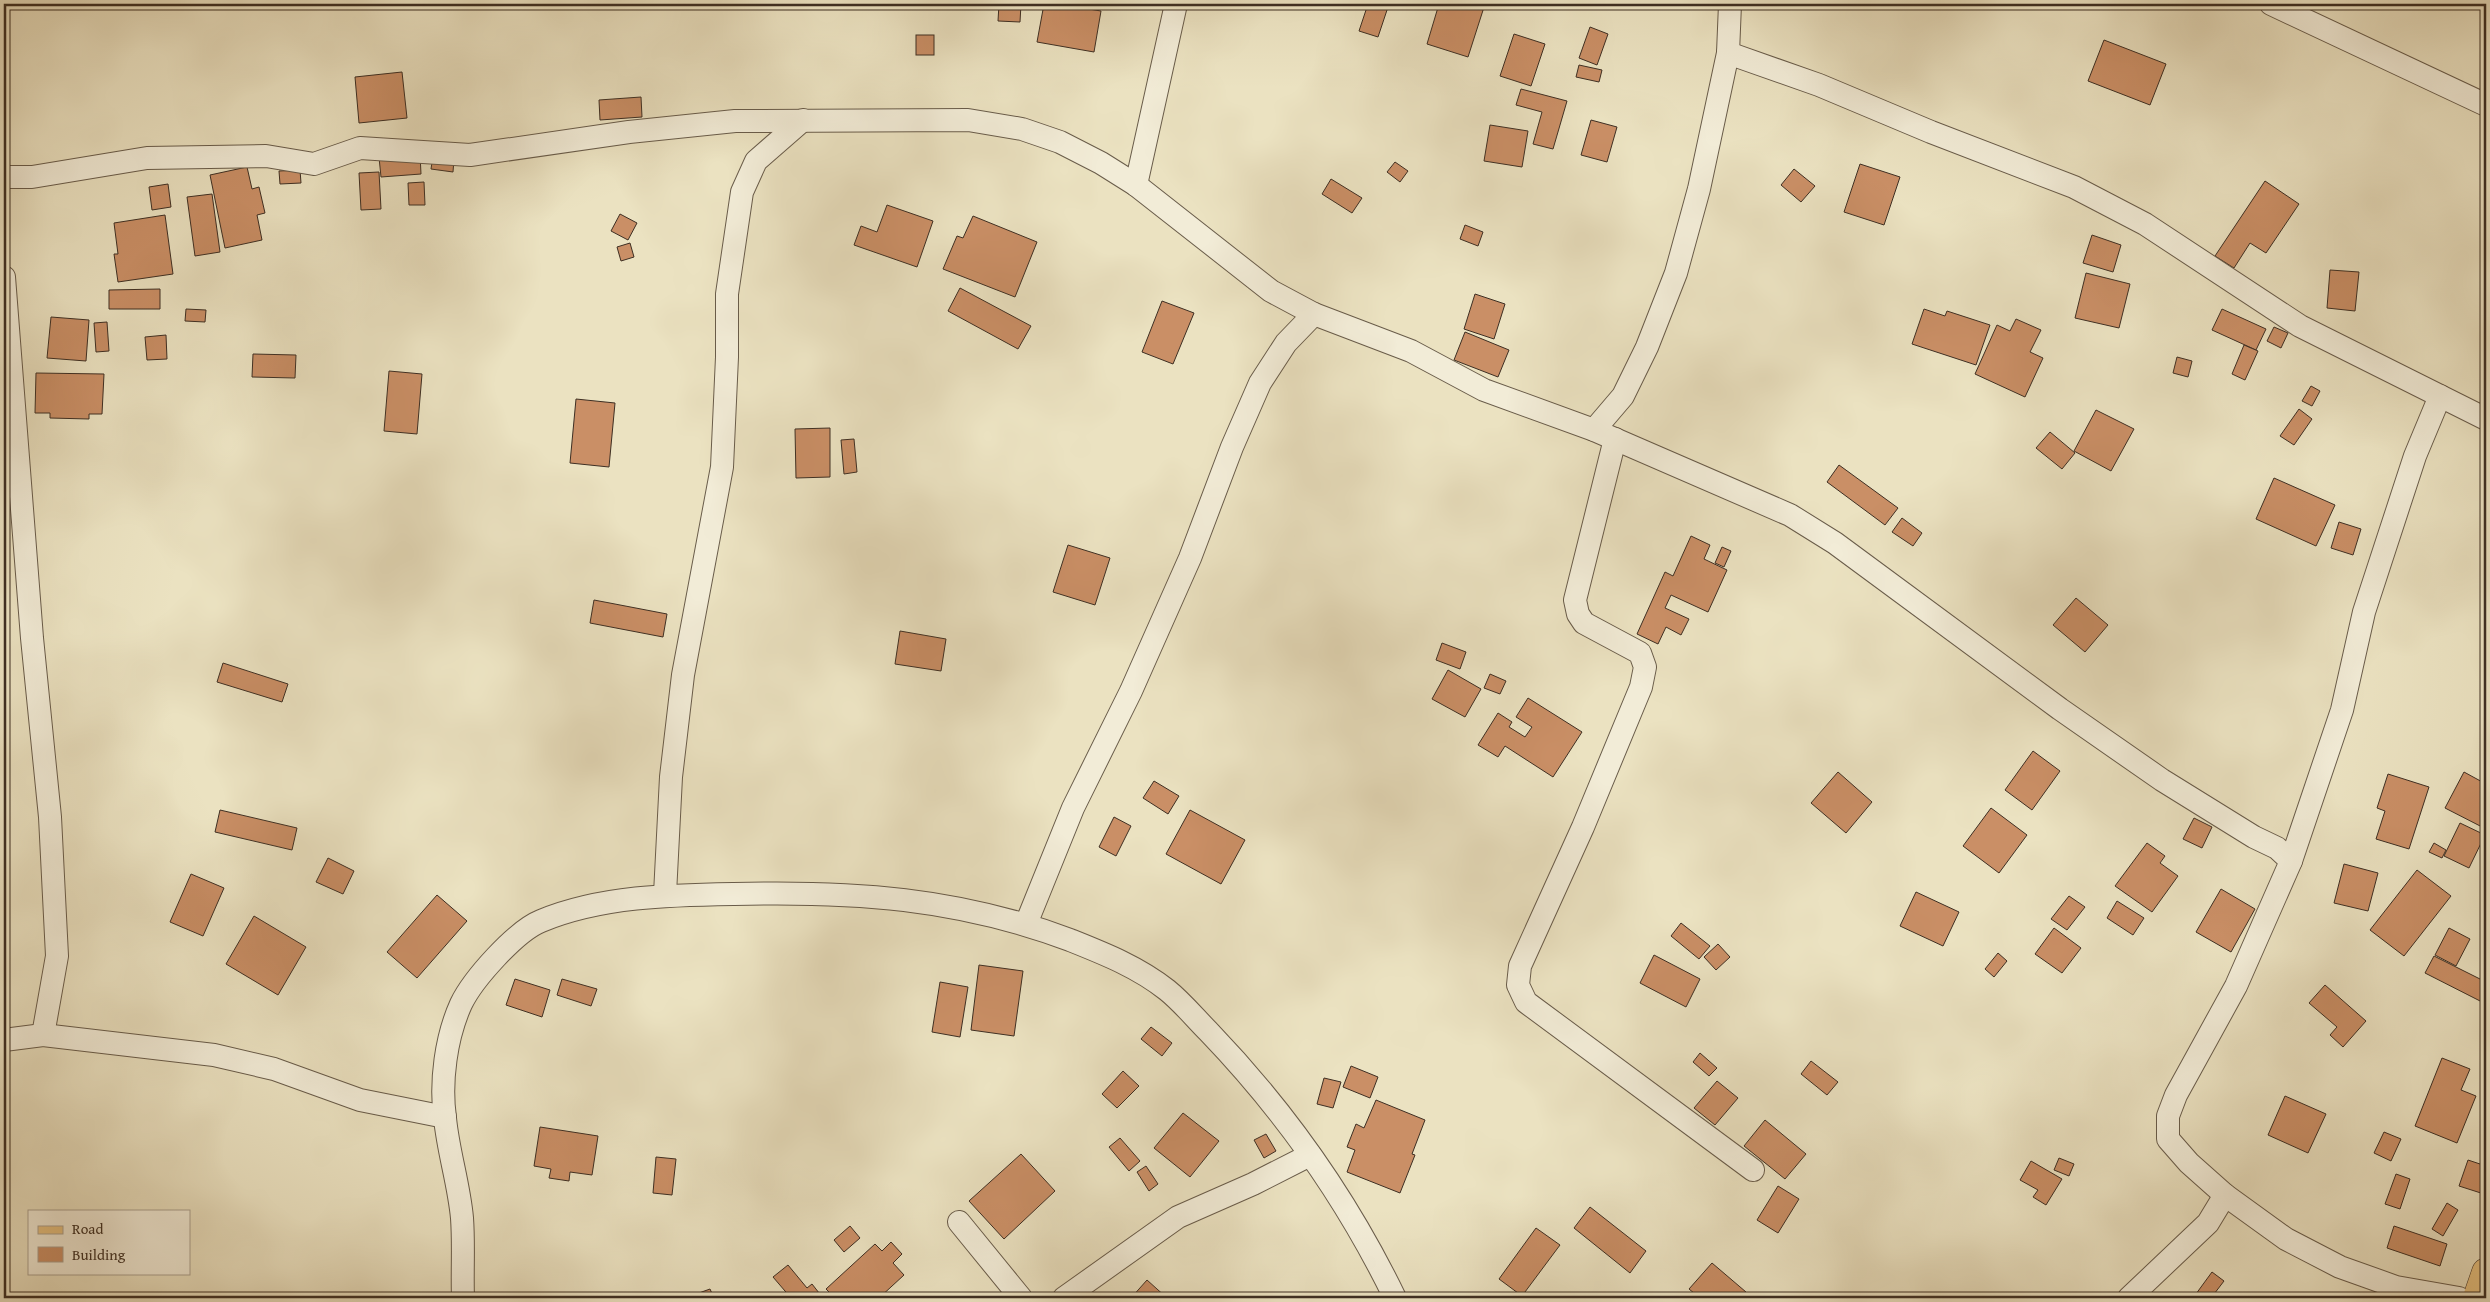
<svg xmlns="http://www.w3.org/2000/svg" width="2490" height="1302" font-family="'Gentium Book Plus',serif">
  <style>
    .building { fill: #ca8f66; stroke: #3e2f23 }
    .lines { fill: none; stroke-linecap: round; stroke-linejoin: round }
    .minor-casing { stroke: #695c4a; stroke-width: 24 }
    .major-casing { stroke: #3e2f23; stroke-width: 29 }
    .minor { stroke: #f2ecd7; stroke-width: 22 }
    .major { stroke: #e6c180; stroke-width: 28 }
  </style>
  <rect width="100%" height="100%" fill="#ebe2c1"/>
  <filter id="stains"><feTurbulence type="fractalNoise" baseFrequency=".004" numOctaves="4"/><feColorMatrix values="0 0 0 0 .2 0 0 0 0 .09 0 0 0 0 .02 0 0 0 .5 -.17"/></filter>
  <radialGradient id="worn" r=".72"><stop offset=".6" stop-color="#630" stop-opacity="0"/><stop offset="1" stop-color="#630" stop-opacity=".3"/></radialGradient>
  <g class="building">
    <polygon points="909,4 974,4 973,9"/>
    <polygon points="978,4 1021,4 1020,22 998,21 999,4"/>
    <polygon points="1044,4 1059,4 1101,11 1094,52 1037,42"/>
    <polygon points="1368,4 1389,4 1378,37 1359,31"/>
    <polygon points="1439,4 1485,4 1468,57 1427,44"/>
    <polygon points="1590,27 1608,34 1597,65 1579,58"/>
    <polygon points="1514,34 1545,44 1531,86 1500,76"/>
    <rect x="916" y="35" width="18" height="20"/>
    <polygon points="2104,40 2166,64 2150,105 2088,81"/>
    <polygon points="1579,65 1602,70 1599,82 1576,77"/>
    <polygon points="402,72 407,118 359,123 355,77"/>
    <polygon points="1521,89 1567,101 1553,149 1533,144 1542,112 1516,105"/>
    <polygon points="641,97 642,117 600,120 599,100"/>
    <polygon points="1591,120 1617,127 1607,162 1581,155"/>
    <polygon points="1490,125 1528,131 1522,167 1484,161"/>
    <polygon points="420,154 421,174 381,177 379,157"/>
    <polygon points="433,156 454,159 453,172 431,169"/>
    <polygon points="1395,162 1408,171 1400,182 1387,172"/>
    <polygon points="1860,164 1900,177 1884,225 1844,212"/>
    <polygon points="247,167 252,189 259,187 265,213 257,215 262,240 225,248 210,175"/>
    <polygon points="1794,169 1815,186 1801,202 1781,185"/>
    <polygon points="300,170 301,183 280,184 279,171"/>
    <polygon points="379,172 381,209 361,210 359,173"/>
    <polygon points="1331,179 1362,198 1352,213 1322,194"/>
    <polygon points="2265,181 2299,204 2266,253 2250,243 2234,268 2215,256"/>
    <polygon points="424,182 425,205 409,205 408,183"/>
    <polygon points="168,184 171,207 152,210 149,187"/>
    <polygon points="212,194 220,252 195,256 187,197"/>
    <polygon points="887,205 933,221 917,267 854,245 861,226 877,232"/>
    <polygon points="620,214 637,223 628,240 611,231"/>
    <polygon points="165,215 173,274 118,282 114,254 118,254 114,223"/>
    <polygon points="973,216 1037,242 1015,297 943,269 957,236 963,238"/>
    <polygon points="1465,225 1483,232 1478,246 1460,239"/>
    <polygon points="2092,235 2121,245 2113,272 2083,263"/>
    <polygon points="630,243 634,257 621,261 617,247"/>
    <polygon points="2330,270 2359,272 2355,311 2327,308"/>
    <polygon points="2086,273 2130,284 2119,328 2075,318"/>
    <polygon points="960,288 1031,326 1018,349 948,311"/>
    <polygon points="160,289 160,309 109,309 109,290"/>
    <polygon points="1475,294 1505,304 1494,339 1464,329"/>
    <polygon points="1162,301 1194,313 1173,364 1142,352"/>
    <polygon points="186,309 206,310 205,322 185,321"/>
    <polygon points="1924,309 1945,316 1947,311 1990,325 1976,365 1912,344"/>
    <polygon points="2222,309 2266,329 2256,350 2212,330"/>
    <polygon points="51,317 89,320 86,361 47,358"/>
    <polygon points="2016,319 2041,330 2030,352 2043,358 2025,397 1975,374 1997,325 2010,331"/>
    <polygon points="107,322 109,351 96,352 94,323"/>
    <polygon points="2274,327 2288,333 2281,348 2267,341"/>
    <polygon points="1465,332 1509,350 1498,377 1454,360"/>
    <polygon points="166,335 167,359 147,360 145,337"/>
    <polygon points="2244,345 2258,351 2245,380 2232,374"/>
    <polygon points="253,354 296,355 295,378 252,377"/>
    <polygon points="2177,357 2192,361 2188,377 2173,373"/>
    <polygon points="389,371 422,374 417,434 384,431"/>
    <polygon points="36,373 104,374 102,414 89,414 89,419 50,418 50,413 35,413"/>
    <polygon points="2311,386 2320,391 2312,406 2302,401"/>
    <polygon points="576,399 615,403 609,467 570,463"/>
    <polygon points="2299,409 2312,419 2294,445 2280,436"/>
    <polygon points="2096,410 2134,429 2111,471 2074,451"/>
    <polygon points="830,428 830,477 796,478 795,429"/>
    <polygon points="2050,432 2075,453 2062,469 2036,448"/>
    <polygon points="854,439 857,472 844,474 841,440"/>
    <polygon points="1839,465 1898,508 1885,525 1827,482"/>
    <polygon points="2274,478 2335,505 2316,546 2256,519"/>
    <polygon points="1902,518 1922,533 1913,546 1892,532"/>
    <polygon points="2339,522 2361,529 2353,555 2331,548"/>
    <polygon points="1691,536 1710,545 1704,559 1727,570 1708,612 1671,595 1665,608 1689,619 1681,635 1666,627 1658,644 1637,634 1665,572 1673,576"/>
    <polygon points="1068,545 1110,558 1095,605 1053,592"/>
    <polygon points="1722,547 1731,551 1724,567 1715,563"/>
    <polygon points="2076,598 2108,625 2085,652 2053,625"/>
    <polygon points="594,600 667,614 663,637 590,623"/>
    <polygon points="900,631 946,639 941,671 895,664"/>
    <polygon points="1442,643 1466,652 1460,669 1436,660"/>
    <polygon points="223,663 288,684 282,702 217,682"/>
    <polygon points="1448,670 1481,689 1465,717 1432,699"/>
    <polygon points="1490,674 1506,681 1500,694 1484,688"/>
    <polygon points="1528,698 1582,732 1553,777 1505,746 1498,757 1478,745 1498,713 1512,722 1509,727 1525,737 1532,727 1516,717"/>
    <polygon points="2033,751 2060,771 2032,810 2005,790"/>
    <polygon points="1838,772 1872,802 1846,833 1811,803"/>
    <polygon points="2464,772 2486,784 2486,829 2445,808"/>
    <polygon points="2388,774 2429,787 2409,849 2376,839 2385,811 2377,808"/>
    <polygon points="1154,781 1179,796 1168,814 1143,798"/>
    <polygon points="1991,808 2027,835 1999,873 1963,846"/>
    <polygon points="220,810 297,828 292,850 215,832"/>
    <polygon points="1190,810 1245,840 1221,884 1166,854"/>
    <polygon points="1114,817 1131,826 1116,856 1099,847"/>
    <polygon points="2194,818 2212,827 2202,848 2183,839"/>
    <polygon points="2460,823 2485,835 2469,868 2444,856"/>
    <polygon points="2147,843 2165,856 2160,863 2178,876 2152,912 2115,886"/>
    <polygon points="2434,843 2446,850 2442,858 2429,852"/>
    <polygon points="328,858 354,871 343,894 316,882"/>
    <polygon points="2344,864 2378,873 2368,911 2334,903"/>
    <polygon points="2417,870 2451,896 2404,956 2370,930"/>
    <polygon points="191,874 224,888 203,936 170,922"/>
    <polygon points="2221,889 2255,909 2231,952 2196,932"/>
    <polygon points="1916,892 1959,912 1943,946 1900,926"/>
    <polygon points="437,895 467,921 417,978 387,952"/>
    <polygon points="2069,896 2085,907 2067,930 2051,919"/>
    <polygon points="2117,901 2144,918 2133,935 2107,918"/>
    <polygon points="254,916 306,947 278,995 226,964"/>
    <polygon points="1681,923 1710,946 1699,959 1671,936"/>
    <polygon points="2054,928 2081,948 2062,973 2035,954"/>
    <polygon points="2449,928 2470,939 2456,966 2435,955"/>
    <polygon points="1718,944 1730,957 1716,970 1704,957"/>
    <polygon points="1998,953 2007,961 1994,977 1985,969"/>
    <polygon points="1654,955 1700,979 1686,1007 1640,983"/>
    <polygon points="2434,956 2486,982 2486,1004 2425,973"/>
    <polygon points="979,965 1023,971 1014,1036 971,1030"/>
    <polygon points="515,979 550,990 542,1017 506,1005"/>
    <polygon points="562,979 597,989 591,1006 557,995"/>
    <polygon points="940,982 968,987 960,1037 932,1032"/>
    <polygon points="2325,985 2366,1021 2343,1047 2330,1035 2337,1027 2309,1003"/>
    <polygon points="1151,1027 1172,1043 1162,1056 1141,1039"/>
    <polygon points="1700,1053 1717,1068 1709,1076 1693,1062"/>
    <polygon points="2442,1058 2470,1069 2461,1090 2476,1096 2457,1143 2415,1126"/>
    <polygon points="1811,1061 1838,1082 1827,1095 1801,1074"/>
    <polygon points="1351,1066 1378,1077 1370,1098 1343,1087"/>
    <polygon points="1123,1071 1139,1086 1117,1108 1102,1094"/>
    <polygon points="1324,1078 1341,1082 1333,1108 1317,1104"/>
    <polygon points="1717,1081 1738,1098 1715,1125 1694,1108"/>
    <polygon points="2285,1096 2326,1114 2308,1153 2268,1135"/>
    <polygon points="1376,1100 1425,1120 1412,1154 1415,1155 1400,1193 1347,1172 1355,1150 1347,1147 1356,1124 1364,1128"/>
    <polygon points="1183,1113 1219,1141 1190,1177 1154,1148"/>
    <polygon points="1765,1120 1806,1154 1785,1179 1744,1146"/>
    <polygon points="540,1127 598,1136 592,1175 570,1172 569,1181 549,1178 551,1169 534,1166"/>
    <polygon points="2384,1132 2401,1139 2391,1161 2374,1153"/>
    <polygon points="1266,1134 1276,1151 1264,1158 1254,1140"/>
    <polygon points="1120,1138 1140,1161 1129,1171 1109,1147"/>
    <polygon points="1021,1154 1055,1191 1004,1239 969,1201"/>
    <polygon points="656,1157 676,1159 672,1195 653,1193"/>
    <polygon points="2059,1158 2074,1164 2069,1176 2054,1170"/>
    <polygon points="2468,1160 2486,1166 2486,1187 2484,1194 2459,1186"/>
    <polygon points="2031,1161 2062,1179 2046,1205 2033,1197 2038,1190 2020,1180"/>
    <polygon points="1146,1166 1158,1184 1149,1191 1137,1172"/>
    <polygon points="2396,1174 2410,1179 2400,1209 2385,1204"/>
    <polygon points="1778,1186 1799,1199 1778,1233 1757,1220"/>
    <polygon points="2447,1203 2458,1210 2443,1236 2432,1229"/>
    <polygon points="1590,1207 1646,1251 1630,1273 1574,1228"/>
    <polygon points="850,1226 860,1238 844,1252 834,1240"/>
    <polygon points="2394,1226 2447,1244 2440,1266 2387,1248"/>
    <polygon points="1536,1228 1560,1245 1522,1296 1499,1279"/>
    <polygon points="891,1242 902,1254 893,1263 904,1275 879,1298 872,1293 866,1298 835,1298 826,1289 875,1244 882,1251"/>
    <polygon points="1712,1263 1746,1292 1740,1298 1700,1298 1689,1289"/>
    <polygon points="788,1265 807,1288 812,1284 823,1298 791,1298 773,1277"/>
    <polygon points="2212,1272 2224,1281 2211,1298 2193,1298"/>
    <polygon points="1147,1280 1167,1298 1131,1298"/>
    <polygon points="710,1289 714,1298 685,1298"/>
  </g>
  <g class="lines">
    <g class="minor-casing">
      <g id="minor">
        <polyline points="2271,4 2486,105"/>
        <polyline points="1728,53 1819,85 1931,132 2074,187 2145,224 2300,326 2486,419"/>
        <polyline points="4,177 32,177 147,158 266,156 314,164 360,148 470,155 629,132 735,121 968,120 1022,129 1060,142 1101,163 1136,185 1271,291 1314,314 1411,351 1484,390 1594,430 1790,515 1835,543 2060,709 2162,780 2254,837 2277,848 2291,861 2236,986 2176,1095 2168,1116 2168,1139 2189,1163 2225,1195 2286,1239 2340,1267 2396,1287 2459,1298"/>
        <polyline points="1136,185 1176,4"/>
        <polyline points="4,277 32,638 50,817 57,956 43,1035"/>
        <polyline points="1594,430 1623,396 1647,347 1676,273 1699,189 1728,53 1730,4"/>
        <polyline points="1615,439 1575,600 1578,614 1584,623 1640,653 1645,667 1641,687 1583,827 1520,966 1518,985 1526,1002 1753,1170"/>
        <polyline points="2291,861 2342,710 2364,612 2415,456 2440,396"/>
        <polyline points="665,894 671,777 683,675 722,467 727,357 727,294 742,192 756,161 803,120"/>
        <polyline points="1026,924 1073,808 1131,691 1190,558 1232,447 1260,383 1286,343 1314,314"/>
        <polyline points="4,1040 43,1035 214,1055 274,1069 360,1100 445,1117"/>
        <polyline points="959,1222 1021,1298"/>
        <path d="M463,1298C462,1272 464,1245 462,1218C459,1184 448,1151 445,1118C440,1082 446,1037 461,1004C473,979 516,931 541,921C601,896 671,895 734,894C853,891 958,898 1070,940C1105,954 1138,967 1167,990C1182,1002 1195,1018 1208,1031C1283,1109 1348,1201 1395,1298"/>
        <polyline points="1064,1298 1178,1217 1253,1184 1310,1155"/>
        <polyline points="2129,1298 2208,1223 2225,1195"/>
      </g>
    </g>
    <g class="major-casing">
      <polyline id="major" points="2477,1298 2486,1272"/>
    </g>
    <use href="#minor" class="minor"/>
    <use href="#major" class="major"/>
  </g>
  <rect width="2490" height="1302" fill="none" stroke="#ebe2c1" stroke-width="20"/>
  <rect x="5" y="5" width="2480" height="1292" fill="none" stroke="#3e2f23" stroke-width="2.5"/>
  <rect x="10" y="10" width="2470" height="1282" fill="none" stroke="#3e2f23"/>
  <rect x="28" y="1210" width="162" height="65" fill="#f2ecd7" stroke="#aaa08f"/>
  <rect x="38" y="1226" width="25" height="8" fill="#e6c180" stroke="#aaa08f"/>
  <text x="72" y="1234" font-size="15" fill="#3e2f23">Road</text>
  <rect x="38" y="1247" width="25" height="15" fill="#ca8f66" stroke="#aaa08f"/>
  <text x="72" y="1260" font-size="15" fill="#3e2f23">Building</text>
  <rect width="100%" height="100%" filter="url(#stains)"/>
  <rect width="100%" height="100%" fill="url(#worn)"/>
</svg>
